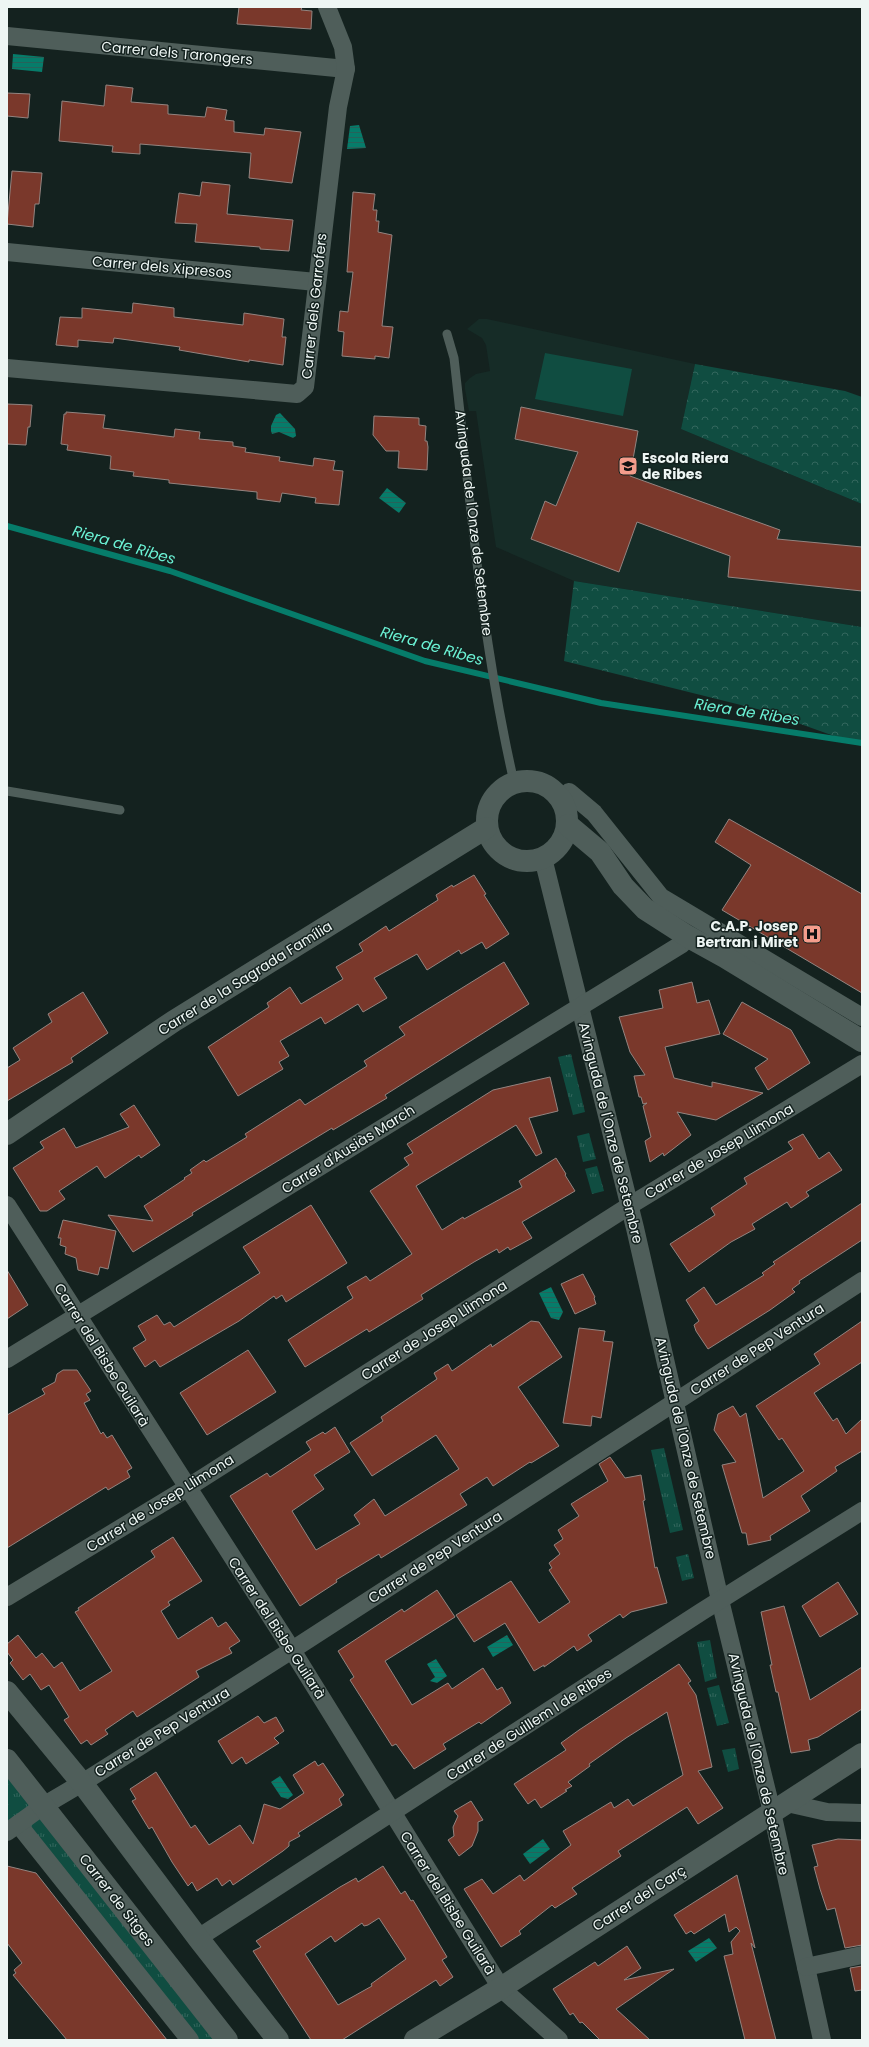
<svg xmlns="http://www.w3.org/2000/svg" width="869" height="2047" font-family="Poppins,sans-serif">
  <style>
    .built { fill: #162c27 }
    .grass { fill: url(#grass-tufts) }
    .forest { fill: url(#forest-crowns) }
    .pitch { fill: #104d41 }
    .water { fill: url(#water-rules) }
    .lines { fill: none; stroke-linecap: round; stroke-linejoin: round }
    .stream { stroke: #067c6a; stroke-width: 6 }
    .building { fill: #7a382b; stroke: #938480; fill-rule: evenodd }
    .lane { stroke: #4f5e5a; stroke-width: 9 }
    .street { stroke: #4f5e5a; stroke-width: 18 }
    .secondary { stroke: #4f5e5a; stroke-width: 22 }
    .labels { text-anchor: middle; stroke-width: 3; stroke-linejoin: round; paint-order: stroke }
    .street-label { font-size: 14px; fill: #eef6f4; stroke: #14221f }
    .poi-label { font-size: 14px; font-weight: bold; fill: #eef6f4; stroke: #14221f; text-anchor: start }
    .water-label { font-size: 15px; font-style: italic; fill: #6bf2d5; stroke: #14221f }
  </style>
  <defs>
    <pattern id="grass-tufts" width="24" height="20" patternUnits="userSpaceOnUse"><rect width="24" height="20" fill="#104d41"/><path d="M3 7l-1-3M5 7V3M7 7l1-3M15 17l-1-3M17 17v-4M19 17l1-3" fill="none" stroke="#33675d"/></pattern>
    <pattern id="forest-crowns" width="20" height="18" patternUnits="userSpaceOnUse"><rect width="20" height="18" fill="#104d41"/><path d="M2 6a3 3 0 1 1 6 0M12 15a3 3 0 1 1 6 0" fill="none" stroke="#33675d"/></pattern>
    <pattern id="water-rules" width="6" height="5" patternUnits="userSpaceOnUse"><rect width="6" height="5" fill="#067c6a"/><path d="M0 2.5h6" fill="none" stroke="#26635a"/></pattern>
  </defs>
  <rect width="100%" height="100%" fill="#14221f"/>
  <polygon class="built" points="479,319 487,319 695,364 681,429 862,504 862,627 574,581 496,547 476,411 469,411 465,389 465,383 470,378 476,374 490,371 486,345 482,338 467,329"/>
  <g class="grass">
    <polygon points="571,1054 585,1112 573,1115 558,1057"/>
    <polygon points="589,1133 596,1159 583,1162 577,1136"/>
    <polygon points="597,1166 604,1191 592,1194 585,1169"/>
    <polygon points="664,1448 683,1530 670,1533 651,1450"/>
    <polygon points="688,1554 694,1578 682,1581 676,1557"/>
    <polygon points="710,1640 717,1678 705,1682 697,1642"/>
    <polygon points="719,1685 729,1723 717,1726 707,1688"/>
    <polygon points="735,1748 739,1769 728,1772 722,1750"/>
    <polygon points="7,1775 32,1807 7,1825"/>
    <polygon points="39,1816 215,2040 197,2040 26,1826"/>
  </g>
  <g class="forest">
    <polygon points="695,364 845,391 862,397 862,504 681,429"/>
    <polygon points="574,581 862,627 862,746 761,710 564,661"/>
  </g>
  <polygon class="pitch" points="545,353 632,369 623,416 535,399"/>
  <g class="water">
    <polygon points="13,54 44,57 42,72 12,69"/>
    <polygon points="359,125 366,148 347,149 350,126"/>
    <polygon points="280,413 295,429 296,436 293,438 279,432 272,434 271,431 271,426 276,415"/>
    <polygon points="387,488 406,503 399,513 379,498"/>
    <polygon points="551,1287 563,1312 559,1320 551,1318 539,1293"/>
    <polygon points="507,1635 513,1645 493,1657 487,1647"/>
    <polygon points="436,1659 447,1676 437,1683 430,1681 435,1677 427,1664"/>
    <polygon points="280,1776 293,1795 288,1799 281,1797 271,1782"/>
    <polygon points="543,1839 550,1849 530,1864 523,1854"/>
    <polygon points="709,1938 717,1948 696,1962 688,1951"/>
  </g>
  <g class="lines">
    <polyline class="stream" points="7,526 170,571 425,661 601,703 862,743"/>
  </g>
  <g class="building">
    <polygon points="239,7 302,7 301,10 312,11 311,29 237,24"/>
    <polygon points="106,85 133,88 131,102 168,105 168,114 205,117 207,107 227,110 225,120 234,121 234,132 264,135 265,128 301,132 292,183 249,178 251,153 140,144 140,154 112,152 113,146 59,141 62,101 104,106"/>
    <polygon points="7,93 30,94 28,118 7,116"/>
    <polygon points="12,171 42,173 39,204 35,204 33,227 7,224"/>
    <polygon points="202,182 230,185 227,214 293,220 289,251 260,249 260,247 195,242 197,224 175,223 179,193 200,196"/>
    <polygon points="353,192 375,194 373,210 377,210 376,221 379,221 378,232 392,235 382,326 393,327 389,358 375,356 375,359 342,356 344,332 338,331 340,311 348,312 353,272 347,272"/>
    <polygon points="133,303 174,308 174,317 243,325 244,313 284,319 282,337 286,337 283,365 249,360 249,362 179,350 180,347 114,338 113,343 78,340 78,347 56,345 60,317 82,318 82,308 132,313"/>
    <polygon points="7,404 32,405 30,427 28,427 26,445 7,444"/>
    <polygon points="521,407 638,431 630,476 780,530 777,539 862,547 862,591 728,577 730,556 637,522 619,572 531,539 545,501 556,506 578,452 515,439"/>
    <polygon points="66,412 105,415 103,428 174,437 175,429 200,432 199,439 233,442 233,446 246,448 245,452 280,457 279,461 313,466 314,458 335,461 333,470 343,471 339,505 315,503 316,498 282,493 280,502 257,499 257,492 169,483 169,480 133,476 134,472 110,469 111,456 67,450 68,445 61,444 64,414 66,414"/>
    <polygon points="374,416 419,418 419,425 426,426 425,441 427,441 428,447 427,470 398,468 399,451 386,451 373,435"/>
    <polygon points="729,819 862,894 862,993 722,910 751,865 715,842"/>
    <polygon points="474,875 486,894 484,895 509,934 486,949 482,942 461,954 459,950 427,970 417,954 374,978 387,998 363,1012 358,1004 325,1024 321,1017 280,1041 289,1056 279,1062 283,1069 238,1096 208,1047 269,1007 267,1003 290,987 301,1004 343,979 336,967 363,951 359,944 386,926 389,931 438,900 436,895 452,885 453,887"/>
    <polygon points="504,962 529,1004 385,1095 387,1098 333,1130 332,1128 192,1213 193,1215 133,1252 108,1215 153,1221 144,1206 185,1179 184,1178 192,1173 190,1170 204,1160 206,1162 247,1137 245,1134 300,1099 305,1105 367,1066 364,1061 405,1035 399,1027"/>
    <polygon points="692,982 697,1003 709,1000 720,1034 665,1047 674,1078 712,1087 712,1082 763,1093 716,1120 677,1112 691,1135 664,1156 663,1153 650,1162 645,1141 651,1137 643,1106 647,1103 643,1104 641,1097 639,1097 634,1076 645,1075 630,1052 619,1017 663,1008 659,990"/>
    <polygon points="83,992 108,1033 71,1058 73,1062 7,1101 7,1068 20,1060 13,1048 52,1022 48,1014"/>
    <polygon points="742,1002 791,1030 810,1063 768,1090 755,1068 768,1059 723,1034"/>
    <polygon points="550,1077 558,1111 529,1118 542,1153 536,1156 516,1125 416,1186 442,1230 463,1217 464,1219 522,1187 519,1181 556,1158 566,1174 565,1175 575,1191 522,1222 532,1238 510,1250 508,1247 499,1253 497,1249 474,1262 421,1295 423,1299 369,1332 367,1329 305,1367 288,1340 353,1298 347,1287 366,1276 370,1281 412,1254 370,1191 409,1165 404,1158 413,1153 407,1144 493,1090"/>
    <polygon points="134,1105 160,1145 141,1158 139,1155 105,1178 97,1166 59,1191 65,1199 47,1211 40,1211 13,1168 44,1148 40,1142 64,1128 76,1148 129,1127 120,1114"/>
    <polygon points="803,1134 819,1159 829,1152 842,1170 806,1192 809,1196 791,1208 787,1202 752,1224 755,1229 731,1242 689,1272 670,1244 715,1215 711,1208 747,1184 744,1178 793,1149 788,1142"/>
    <polygon points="862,1203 862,1240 799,1281 800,1283 792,1289 795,1292 770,1310 708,1349 696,1331 694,1325 699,1321 686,1300 704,1287 716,1305 764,1275 762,1273 775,1264 773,1262"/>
    <polygon points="311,1205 347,1263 286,1302 282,1295 276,1299 274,1296 239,1321 160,1367 155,1360 145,1367 133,1348 146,1340 138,1326 157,1315 164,1325 170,1322 174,1327 260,1273 243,1247"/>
    <polygon points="63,1220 116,1231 108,1269 100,1267 98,1275 78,1270 76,1258 65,1254 66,1247 60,1245 61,1238 58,1238"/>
    <polygon points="7,1270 28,1305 7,1319"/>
    <polygon points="583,1274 595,1297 594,1298 596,1304 575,1314 561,1284"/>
    <polygon points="531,1321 539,1322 562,1357 518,1387 559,1446 531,1463 530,1462 493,1486 487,1477 460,1494 467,1505 381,1558 379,1554 336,1580 337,1582 300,1606 230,1496 267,1473 270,1477 311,1450 306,1442 323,1432 325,1434 335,1427 350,1452 314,1475 324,1489 292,1511 316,1550 360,1524 354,1515 374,1499 385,1516 459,1469 436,1435 372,1476 350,1443 383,1421 381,1417 437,1379 434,1373 448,1364 452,1371 491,1344 492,1347"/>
    <polygon points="862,1321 862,1362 814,1393 833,1421 837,1418 846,1434 862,1419 862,1451 835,1467 837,1471 801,1496 810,1511 770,1536 771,1540 748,1545 746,1533 742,1533 722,1465 736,1462 714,1430 718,1414 733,1406 740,1417 746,1413 763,1498 804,1471 782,1438 779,1440 756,1406 820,1364 814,1354"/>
    <polygon points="579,1328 605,1331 603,1341 613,1342 601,1418 592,1416 591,1426 563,1423"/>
    <polygon points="248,1350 276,1392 207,1435 180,1393"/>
    <polygon points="63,1370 77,1370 91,1391 86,1394 90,1400 84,1403 101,1434 103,1432 107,1438 112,1435 132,1468 127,1471 130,1477 108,1490 106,1487 7,1548 7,1415 45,1394 42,1389 55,1382 57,1374"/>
    <polygon points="610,1457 625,1478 641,1475 645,1500 643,1501 655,1568 657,1567 667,1603 631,1612 623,1618 620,1614 588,1635 592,1641 577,1651 574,1646 544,1667 544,1665 534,1671 505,1623 474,1642 456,1615 511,1581 539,1623 570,1602 549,1570 552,1568 549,1563 560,1554 554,1545 563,1539 558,1530 579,1516 571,1504 608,1481 599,1464"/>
    <polygon points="173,1537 202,1581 168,1602 170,1605 161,1611 178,1639 212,1617 218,1627 226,1622 240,1641 229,1648 232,1653 196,1671 199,1677 137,1717 133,1711 105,1730 108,1734 91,1745 87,1740 81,1744 64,1720 69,1717 49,1685 41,1690 30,1674 23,1680 10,1663 13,1660 7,1652 7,1644 18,1635 36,1658 42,1653 54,1668 62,1662 80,1691 112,1671 75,1612 79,1610 78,1608 155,1557 151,1551"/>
    <polygon points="838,1582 858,1614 820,1637 802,1606"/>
    <polygon points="437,1590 455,1617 385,1661 412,1705 448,1683 452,1689 483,1668 497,1690 502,1687 511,1703 481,1724 479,1722 443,1744 446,1749 414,1769 396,1744 392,1746 350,1680 354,1677 338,1651 402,1609 404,1612"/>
    <polygon points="784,1606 810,1700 862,1667 862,1709 818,1737 808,1740 810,1750 791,1753 778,1692 776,1692 770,1665 772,1665 761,1612"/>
    <polygon points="679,1664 691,1681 688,1683 696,1695 712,1767 698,1771 723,1808 698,1824 687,1807 618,1851 621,1856 572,1888 577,1894 555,1908 552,1905 519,1931 521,1934 501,1947 464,1889 482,1879 493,1894 520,1875 524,1881 571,1845 563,1831 611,1802 614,1808 628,1799 633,1806 683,1775 667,1712 626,1738 589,1764 590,1766 568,1782 572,1786 565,1790 567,1791 541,1808 535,1799 528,1804 514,1784 566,1750 561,1743 579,1730"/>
    <polygon points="258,1716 264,1723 276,1717 284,1731 274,1738 279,1743 246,1764 242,1757 232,1764 218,1741"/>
    <polygon points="315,1761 318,1766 323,1763 331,1775 344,1795 339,1799 342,1805 298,1833 300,1836 289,1842 289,1846 283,1851 233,1885 230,1880 222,1886 217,1878 197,1891 192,1882 188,1886 172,1862 152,1827 149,1829 132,1801 136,1799 130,1789 156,1772 191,1828 195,1825 209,1845 240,1825 253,1844 264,1804 280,1809 304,1793 293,1775"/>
    <polygon points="471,1801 483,1820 478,1822 478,1831 472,1846 459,1856 448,1840 454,1836 453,1827 458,1816 454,1811"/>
    <polygon points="838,1839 862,1840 862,1945 845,1948 835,1908 827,1910 820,1889 814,1867 818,1866 812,1845"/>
    <polygon points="7,1866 36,1873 167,2040 67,2040 13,1975 16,1973 14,1970 22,1963 7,1943"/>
    <path d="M383,1866L401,1894L405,1891L411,1901L413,1900L447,1957L442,1960L453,1977L440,1986L436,1980L342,2040H311L253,1951L261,1947L256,1941L340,1887L356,1878L358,1882ZM379,1918L406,1959L371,1984L372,1986L338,2005L305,1954L331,1936L335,1942L362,1923L364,1926L368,1925Z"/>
    <polygon points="737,1875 755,1948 751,1943 776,2040 745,2040 724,1956 733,1954 731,1942 740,1931 736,1927 729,1932 725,1914 694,1934 691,1931 686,1934 674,1915"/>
    <polygon points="627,1946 641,1968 624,1980 674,1969 616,2009 650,2040 600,2040 582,2022 580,2023 573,2013 570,2015 553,1989 595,1962 598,1966"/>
    <polygon points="862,1966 862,1990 855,1991 850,1968"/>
  </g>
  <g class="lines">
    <g class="lane">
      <path d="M447,334L454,358C470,500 482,643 514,782"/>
      <polyline points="7,791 120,810"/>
    </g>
    <g class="street">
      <polyline points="7,36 346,69"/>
      <polyline points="7,252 316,282"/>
      <polyline points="7,368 297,394 305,387 338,107 346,69 343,47 327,7"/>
      <polyline points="569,792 594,813 661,897 862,1017"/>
      <polyline points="543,858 635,1228 720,1600 772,1812 822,2040"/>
      <polyline points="7,1205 292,1650 501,1988 559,2040"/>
      <polyline points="7,1359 682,944 687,936"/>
      <polyline points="7,1597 187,1488 629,1206 862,1064"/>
      <polyline points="787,1803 827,1812 862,1813"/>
      <polyline points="18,1824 190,2040"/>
      <polyline points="7,1832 43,1806 82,1783 292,1650 862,1281"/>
      <polyline points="198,1938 701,1612 862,1511"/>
      <polyline points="806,1967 862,1955"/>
    </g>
    <g class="secondary">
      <circle cx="527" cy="821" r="40"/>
      <polyline points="568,825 600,852 623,886 645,909 687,936 725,957 862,1041"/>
      <polyline points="7,1134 174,1021 486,828"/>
      <polyline points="7,1692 82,1783 198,1938 278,2040"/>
      <polyline points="7,1760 227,2040"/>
      <polyline points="415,2040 501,1988 862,1754"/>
    </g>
  </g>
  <defs>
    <g id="school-square" transform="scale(1)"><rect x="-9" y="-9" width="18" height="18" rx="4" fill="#f49d8c" stroke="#14221f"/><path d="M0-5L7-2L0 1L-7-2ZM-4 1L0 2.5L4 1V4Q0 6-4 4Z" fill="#111"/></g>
    <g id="hospital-square" transform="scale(1)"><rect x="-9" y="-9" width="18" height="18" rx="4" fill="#f49d8c" stroke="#14221f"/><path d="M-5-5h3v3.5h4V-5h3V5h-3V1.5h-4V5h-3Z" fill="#111"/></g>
  </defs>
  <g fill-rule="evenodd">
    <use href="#school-square" x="628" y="466"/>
    <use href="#hospital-square" x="812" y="934"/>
  </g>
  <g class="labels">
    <g class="street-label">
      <text transform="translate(177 53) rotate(5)" y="5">Carrer dels Tarongers</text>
      <text transform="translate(162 267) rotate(5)" y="5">Carrer dels Xipresos</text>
      <text transform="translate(314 306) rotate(-84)" y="5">Carrer dels Garrofers</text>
      <text transform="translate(474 523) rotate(83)" y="5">Avinguda de l'Onze de Setembre</text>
      <text transform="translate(245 978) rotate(-32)" y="5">Carrer de la Sagrada Família</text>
      <text transform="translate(611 1133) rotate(76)" y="5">Avinguda de l'Onze de Setembre</text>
      <text transform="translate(348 1149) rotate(-32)" y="5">Carrer d'Ausiàs March</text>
      <text transform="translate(719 1151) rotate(-31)" y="5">Carrer de Josep Llimona</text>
      <text transform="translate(434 1330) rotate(-33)" y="5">Carrer de Josep Llimona</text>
      <text transform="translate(757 1349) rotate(-33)" y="5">Carrer de Pep Ventura</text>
      <text transform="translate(102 1355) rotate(58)" y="5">Carrer del Bisbe Guilarà</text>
      <text transform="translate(686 1448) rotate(77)" y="5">Avinguda de l'Onze de Setembre</text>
      <text transform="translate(160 1503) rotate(-32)" y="5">Carrer de Josep Llimona</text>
      <text transform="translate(435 1557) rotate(-33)" y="5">Carrer de Pep Ventura</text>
      <text transform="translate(277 1628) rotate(57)" y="5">Carrer del Bisbe Guilarà</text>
      <text transform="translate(529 1724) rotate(-33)" y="5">Carrer de Guillem I de Ribes</text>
      <text transform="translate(162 1732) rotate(-32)" y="5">Carrer de Pep Ventura</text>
      <text transform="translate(759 1764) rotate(77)" y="5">Avinguda de l'Onze de Setembre</text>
      <text transform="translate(639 1898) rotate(-33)" y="5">Carrer del Carç</text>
      <text transform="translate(117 1900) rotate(52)" y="5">Carrer de Sitges</text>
      <text transform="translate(448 1903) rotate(58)" y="5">Carrer del Bisbe Guilarà</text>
    </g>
    <g class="poi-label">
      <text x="642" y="463">Escola Riera<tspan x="642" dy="16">de Ribes</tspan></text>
      <text x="798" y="931" text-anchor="end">C.A.P. Josep<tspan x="798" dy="16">Bertran i Miret</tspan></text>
    </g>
    <g class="water-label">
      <text transform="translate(124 545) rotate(16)" y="5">Riera de Ribes</text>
      <text transform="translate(432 646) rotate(16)" y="5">Riera de Ribes</text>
      <text transform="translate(747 712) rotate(9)" y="5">Riera de Ribes</text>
    </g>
  </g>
  <rect width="869" height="2047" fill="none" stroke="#eef6f4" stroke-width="16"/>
</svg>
